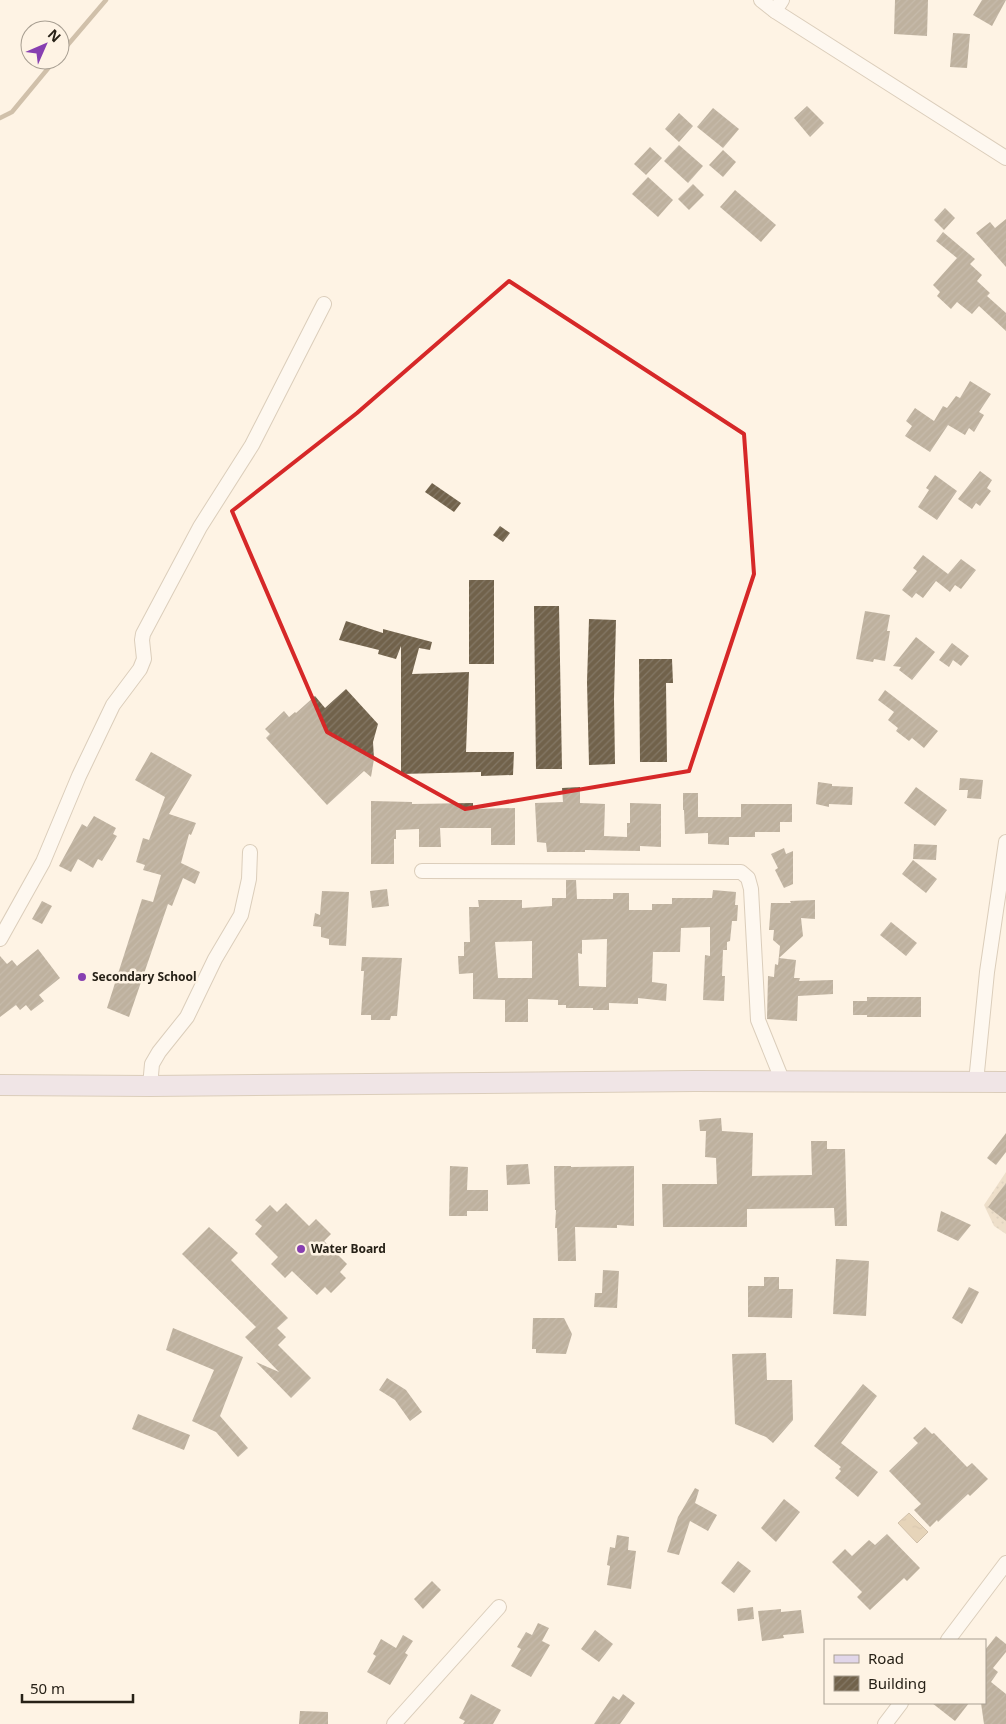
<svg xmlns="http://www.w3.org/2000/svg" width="1006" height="1724" font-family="'Noto Sans',sans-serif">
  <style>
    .park { fill: url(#park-dots) }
    .water { fill: url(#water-ripples); stroke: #9a8465 }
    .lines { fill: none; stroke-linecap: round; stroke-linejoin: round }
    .stream { stroke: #9a8465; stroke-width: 4.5 }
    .building { fill: url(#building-hatch); fill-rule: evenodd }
    .street-casing { stroke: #b2a189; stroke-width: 16 }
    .secondary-casing { stroke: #b2a189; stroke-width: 22 }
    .street { stroke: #fff; stroke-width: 14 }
    .secondary { stroke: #e1d6e9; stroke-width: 20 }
    .marked { fill: none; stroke: #d62828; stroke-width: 4; stroke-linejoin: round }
    .poi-dot { fill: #873fb1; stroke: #fef3e4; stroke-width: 2 }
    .labels { text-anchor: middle; stroke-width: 5; stroke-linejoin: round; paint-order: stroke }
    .poi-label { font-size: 12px; font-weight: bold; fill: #272117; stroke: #fef3e4; text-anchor: start }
  </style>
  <defs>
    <pattern id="park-dots" width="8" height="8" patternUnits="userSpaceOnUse" patternTransform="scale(1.25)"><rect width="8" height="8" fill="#dbc8ac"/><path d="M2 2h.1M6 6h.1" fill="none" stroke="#bcac93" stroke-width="1.8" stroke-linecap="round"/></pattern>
    <pattern id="water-ripples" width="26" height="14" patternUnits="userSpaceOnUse" patternTransform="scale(1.25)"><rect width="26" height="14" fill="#cbaf86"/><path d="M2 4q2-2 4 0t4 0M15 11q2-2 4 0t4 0" fill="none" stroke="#ae9673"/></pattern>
    <pattern id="building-hatch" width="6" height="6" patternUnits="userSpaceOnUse" patternTransform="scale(1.25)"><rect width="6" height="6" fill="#71624b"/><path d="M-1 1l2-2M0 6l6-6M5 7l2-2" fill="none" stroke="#847866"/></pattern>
  </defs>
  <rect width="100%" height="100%" fill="#fef3e4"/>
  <polygon class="park" points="1006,1172 1006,1234 994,1226 984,1205"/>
  <polygon class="water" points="909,1513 928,1532 917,1543 898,1523"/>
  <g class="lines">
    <g class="stream">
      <polyline points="60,54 106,0"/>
      <polyline points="0,118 12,112 55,60"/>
    </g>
  </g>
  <g class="building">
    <polygon points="895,0 928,0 927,36 894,34"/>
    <polygon points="982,0 1006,0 992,26 973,15"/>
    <polygon points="953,33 970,34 967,68 950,67"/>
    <polygon points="807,106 824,123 810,137 794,118"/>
    <polygon points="713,108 739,129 723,148 697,127"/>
    <polygon points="679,113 693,126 679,142 665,129"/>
    <polygon points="679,145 703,166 688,183 664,161"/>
    <polygon points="650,147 662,158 646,175 634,164"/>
    <polygon points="723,150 736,162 723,177 709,165"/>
    <polygon points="648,177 673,200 658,217 632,194"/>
    <polygon points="693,184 704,195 689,210 678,199"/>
    <polygon points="735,190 776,225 761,242 720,207"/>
    <polygon points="945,208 955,218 944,230 934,220"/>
    <polygon points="1006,219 1006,267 976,233 990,222 995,228"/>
    <polygon points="943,232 975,259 970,264 982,275 977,281 990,293 987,296 1006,313 1006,331 979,306 972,314 957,302 951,309 937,296 940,292 933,285 957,258 936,241"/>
    <polygon points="970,381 991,394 979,412 984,415 974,432 969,428 965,435 948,425 930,452 905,436 912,426 906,421 915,408 934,421 943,406 947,408 956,396 960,398"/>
    <polygon points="980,471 992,480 987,488 991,491 980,506 976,503 972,509 958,499"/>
    <polygon points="935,475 957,491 937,520 918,507 929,490 926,488"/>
    <polygon points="432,483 461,503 454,512 425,492"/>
    <polygon points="500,526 510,533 503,542 493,535"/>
    <polygon points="923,555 948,574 961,559 976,570 961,589 955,585 950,592 936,581 923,598 916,593 912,598 902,590 917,571 913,568"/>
    <rect x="469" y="580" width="25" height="84"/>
    <polygon points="534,606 559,606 562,769 536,769"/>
    <polygon points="865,611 890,615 887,631 890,631 885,661 874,659 873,662 856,659"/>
    <polygon points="589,619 616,620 614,699 615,764 589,765 587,682"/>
    <polygon points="346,621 383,633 383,629 432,642 430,650 419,648 412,674 469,672 466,752 514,752 513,775 481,776 481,772 401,774 401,646 396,659 378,654 379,650 339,640"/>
    <polygon points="916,637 935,652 912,680 899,670 901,667 893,666"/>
    <polygon points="952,643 969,656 961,666 953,660 949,667 939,660"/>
    <polygon points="639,659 672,659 673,683 666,683 667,762 640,762"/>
    <polygon points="346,689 378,724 373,742 374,759 371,777 364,771 327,805 266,738 270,734 265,729 284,711 289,717 295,712 296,713 315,696 325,708"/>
    <polygon points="885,690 938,731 924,748 912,738 909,741 896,731 898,728 888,720 894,712 878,700"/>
    <polygon points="151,752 192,775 169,814 196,823 191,835 189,834 181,863 200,872 195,884 183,878 172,906 168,904 129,1017 107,1008 142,899 153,902 161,875 143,870 145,865 136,862 143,838 149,840 165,797 135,780"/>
    <polygon points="960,778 983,780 981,799 967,798 968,790 959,790"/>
    <polygon points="818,782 832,784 832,786 853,787 852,805 829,804 829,807 816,804"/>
    <polygon points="580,787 580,803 605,804 604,836 627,837 627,823 630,823 630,803 661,804 661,847 640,846 640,851 585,850 585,852 547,852 546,843 537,842 535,803 563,802 562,788"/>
    <polygon points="916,787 947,810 935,826 904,803"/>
    <polygon points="683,793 698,793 698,817 741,817 741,804 792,804 792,822 780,822 780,832 755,832 755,837 729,837 729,845 708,844 708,833 685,834 684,810 683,810"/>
    <polygon points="371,801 412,802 412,804 473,803 473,809 515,808 515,845 491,845 491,828 440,828 441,847 419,847 419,829 396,830 396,839 394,839 394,864 371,864"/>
    <polygon points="94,816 116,828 113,834 117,836 102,861 98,859 93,868 78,859 71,872 59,866 82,824 87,827"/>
    <polygon points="914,844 937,845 936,860 913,859"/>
    <polygon points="784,848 786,854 793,851 793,884 784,888 775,870 778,868 771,854"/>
    <polygon points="913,860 937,879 926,893 902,874"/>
    <path d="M566,880H576L577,899H613V893H629V910H652V904H672V898H712L713,890L736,892L735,905H738L737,921H732L730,941L727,942V950H723L722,976H725L724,1001L703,1000L705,955L710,956V927L681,928L680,952H653L652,982L667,984L666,1001L638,998V1004L609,1003V1010H593V1008H566V1005H558V1000L528,999V1022H505V1000L473,999V973L459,974L458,956H464V942H470L469,907H479L478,900H522V908L552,906V898H566ZM607,939L606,987L579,986L578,953L582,954V940ZM532,941V978H498L495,942Z"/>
    <polygon points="387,889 389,906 372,908 370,891"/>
    <polygon points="322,891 349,892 346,946 329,945 329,939 321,937 321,927 313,926 315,913 320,915"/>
    <polygon points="815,900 815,919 801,918 803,936 779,958 796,960 794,978 800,978 799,981 833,980 833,994 798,996 797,1021 767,1019 768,976 774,977 775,964 778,965 780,946 773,940 774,930 769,930 771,903 791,903 790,901"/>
    <polygon points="42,901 52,906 42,924 32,919"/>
    <polygon points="891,922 917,943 906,956 880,935"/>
    <polygon points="38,949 60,978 39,995 44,1001 31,1011 26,1005 20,1010 16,1005 0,1017 0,956 7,964 12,960 17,966"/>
    <polygon points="362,957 402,958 397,1016 391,1016 390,1020 371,1020 371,1015 361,1015 364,971 361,971"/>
    <polygon points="867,997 921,997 921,1017 867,1017 867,1015 853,1015 853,1001 867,1001"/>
    <polygon points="721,1118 722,1131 753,1133 752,1176 812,1175 811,1141 827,1141 827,1149 845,1149 847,1226 835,1226 834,1208 747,1209 747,1227 663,1227 662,1184 717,1184 716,1158 705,1157 706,1131 700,1131 699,1120"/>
    <polygon points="1006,1133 1006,1152 996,1165 987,1158"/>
    <polygon points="528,1164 530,1184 507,1185 506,1165"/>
    <polygon points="450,1166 468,1167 467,1190 488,1190 488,1211 467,1211 467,1216 449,1216"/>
    <polygon points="554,1166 571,1166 571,1167 634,1166 634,1226 617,1225 617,1228 575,1227 576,1261 558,1261 557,1228 555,1228 556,1210 555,1210"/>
    <polygon points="1006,1183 1006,1221 988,1207"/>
    <polygon points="286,1203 309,1226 316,1219 331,1234 324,1241 347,1264 340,1272 346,1278 331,1293 325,1287 317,1295 292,1271 285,1278 271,1264 278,1257 255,1234 262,1226 255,1220 270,1205 277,1212"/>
    <polygon points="941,1211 971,1225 958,1241 937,1231"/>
    <polygon points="209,1227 238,1253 231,1260 288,1318 277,1328 286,1337 278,1345 311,1378 291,1398 256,1362 279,1372 245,1337 256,1327 182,1254"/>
    <polygon points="836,1259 869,1261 866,1316 833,1314"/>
    <polygon points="603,1270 619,1271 617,1308 594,1307 595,1293 602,1293"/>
    <polygon points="764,1277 779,1277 779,1289 793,1289 792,1318 748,1317 748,1286 764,1286"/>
    <polygon points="969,1287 979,1292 962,1324 952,1318"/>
    <polygon points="533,1318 564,1318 572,1334 566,1354 536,1353 536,1349 532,1349"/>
    <polygon points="173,1328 243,1357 220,1416 248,1448 238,1457 216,1432 192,1421 214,1370 166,1350"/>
    <polygon points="766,1353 767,1380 792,1380 793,1420 773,1443 766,1437 735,1424 732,1354"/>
    <polygon points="387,1378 406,1390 422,1412 410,1421 395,1400 379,1390"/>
    <polygon points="863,1384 877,1396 841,1443 878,1472 858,1497 835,1478 841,1471 839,1469 841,1467 814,1446"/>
    <polygon points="138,1414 190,1435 184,1450 132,1429"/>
    <polygon points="925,1427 932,1434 934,1433 967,1467 972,1463 988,1479 970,1496 968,1494 938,1522 937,1520 930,1527 914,1510 921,1504 889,1471 918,1443 913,1438"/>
    <polygon points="695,1488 699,1490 695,1503 717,1515 708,1531 690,1521 679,1555 667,1552 678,1517"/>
    <polygon points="784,1499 800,1512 776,1542 761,1528"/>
    <polygon points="887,1534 920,1568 907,1581 904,1578 870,1610 857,1597 862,1592 832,1562 845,1549 852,1556 869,1540 875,1545"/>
    <polygon points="617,1535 629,1537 628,1550 636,1551 631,1589 607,1585 610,1566 607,1565 610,1547 615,1548"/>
    <polygon points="738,1561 751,1571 734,1593 721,1583"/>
    <polygon points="432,1581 441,1590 423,1609 414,1599"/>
    <polygon points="753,1607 754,1619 738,1621 737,1609"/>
    <polygon points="781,1609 781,1612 801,1610 804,1633 783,1635 784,1638 762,1641 758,1611"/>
    <polygon points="538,1623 549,1628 542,1641 550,1645 531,1677 511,1666 521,1649 517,1647 526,1632 532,1635"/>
    <polygon points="595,1630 613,1644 599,1662 581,1649"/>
    <polygon points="403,1635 413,1641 405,1653 408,1655 390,1685 367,1672 376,1656 373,1654 381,1639 396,1648"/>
    <polygon points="996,1636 1006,1644 1006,1652 993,1668 998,1672 991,1682 1006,1694 1006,1724 984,1724 981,1703 985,1703 985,1650"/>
    <polygon points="471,1694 501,1710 493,1724 463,1724 465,1721 459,1718"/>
    <polygon points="623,1694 635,1703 620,1724 594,1724 613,1696 619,1700"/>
    <polygon points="932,1703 969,1703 955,1721"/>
    <polygon points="300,1711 328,1712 328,1724 299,1724"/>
  </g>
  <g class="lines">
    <g class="street-casing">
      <g id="street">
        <polyline points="761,0 775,11"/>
        <polyline points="782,0 775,11 1006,158"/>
        <polyline points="422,871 741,872 748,878 751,889 758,1020 783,1082"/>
        <polyline points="0,939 43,862 79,776 113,705 140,669 144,659 142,640 143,634 200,527 252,445 324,304"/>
        <polyline points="976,1082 987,972 1006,842"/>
        <polyline points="150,1086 152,1064 159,1052 187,1017 215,959 241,915 249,879 250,852"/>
        <polyline points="948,1640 1006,1563"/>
        <polyline points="394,1724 499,1607"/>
        <polyline points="885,1724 901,1703"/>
      </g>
    </g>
    <g class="secondary-casing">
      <polyline id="secondary" points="0,1085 150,1086 695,1081 1006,1082"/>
    </g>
    <use href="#street" class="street"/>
    <use href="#secondary" class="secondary"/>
  </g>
  <path d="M0 0H1006V1724H0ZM509,281L744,434L754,574L689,771L465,809L327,732L232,511L357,413Z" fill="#fef3e4" fill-opacity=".55" fill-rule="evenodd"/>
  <path class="marked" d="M509,281L744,434L754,574L689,771L465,809L327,732L232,511L357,413Z"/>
  <g class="poi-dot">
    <circle cx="82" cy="977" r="5"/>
    <circle cx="301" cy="1249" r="5"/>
  </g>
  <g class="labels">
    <g class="poi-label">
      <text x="92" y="981">Secondary School</text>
      <text x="311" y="1253">Water Board</text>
    </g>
  </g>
  <rect x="824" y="1639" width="162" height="65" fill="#fef3e4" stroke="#a89f92"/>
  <rect x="834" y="1655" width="25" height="8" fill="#e1d6e9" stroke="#a89f92"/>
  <text x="868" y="1664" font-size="15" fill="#272117">Road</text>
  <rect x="834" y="1676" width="25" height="15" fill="url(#building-hatch)" stroke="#a89f92"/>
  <text x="868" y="1689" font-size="15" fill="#272117">Building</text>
  <g transform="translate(45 45) rotate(45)"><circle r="24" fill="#fef3e4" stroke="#a89f92"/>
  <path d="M0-4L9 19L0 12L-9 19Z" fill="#873fb1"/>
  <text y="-8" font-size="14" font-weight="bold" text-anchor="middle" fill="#272117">N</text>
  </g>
  <path d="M22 1694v8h111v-8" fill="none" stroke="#272117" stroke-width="2.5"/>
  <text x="30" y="1694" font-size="15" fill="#272117" stroke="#fef3e4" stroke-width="4" paint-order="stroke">50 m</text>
</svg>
